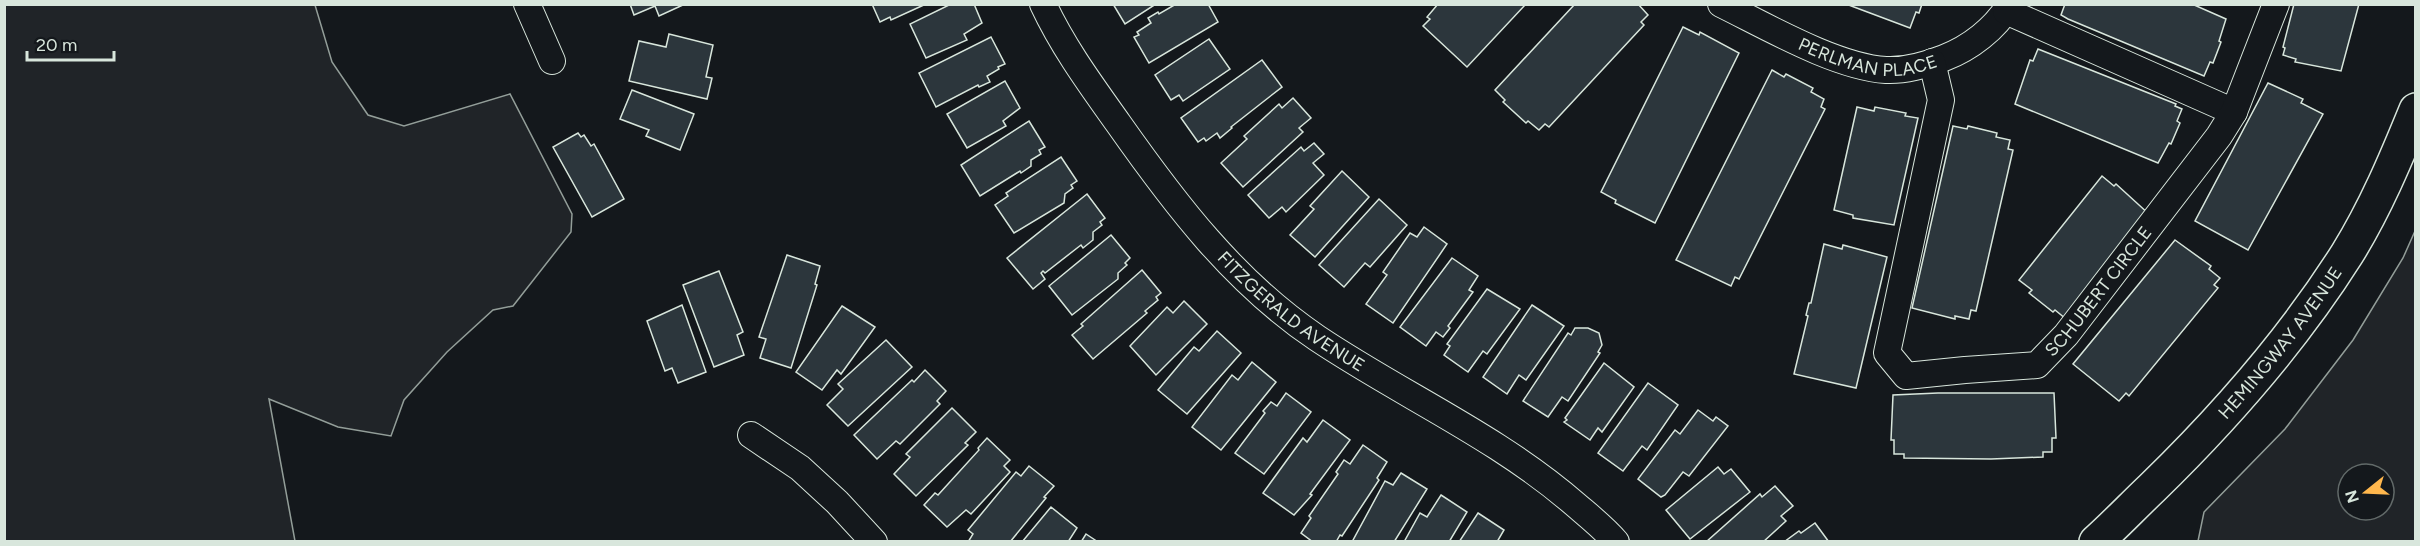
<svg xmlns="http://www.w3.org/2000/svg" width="2420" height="546" font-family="Figtree,sans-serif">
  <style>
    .green { fill: #202428; stroke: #939e99; stroke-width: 1.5; fill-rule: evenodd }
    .building { fill: #2c363c; stroke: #d8e6dc; stroke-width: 1.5 }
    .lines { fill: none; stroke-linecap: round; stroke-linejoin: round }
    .minor-casing { stroke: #d8e6dc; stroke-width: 28 }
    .secondary-casing { stroke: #d8e6dc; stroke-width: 36 }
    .minor { stroke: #14181c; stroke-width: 26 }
    .secondary { stroke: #14181c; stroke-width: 33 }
    .labels { text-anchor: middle; stroke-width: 4.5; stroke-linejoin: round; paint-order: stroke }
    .street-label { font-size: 18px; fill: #d8e6dc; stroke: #14181c }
  </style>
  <rect width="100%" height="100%" fill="#14181c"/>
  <g class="green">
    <polygon points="4,5 315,5 332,62 368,115 404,126 510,94 572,214 571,232 513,306 493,310 447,352 404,400 391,436 338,427 269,399 295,541 5,541"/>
    <path d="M2415,231V541H2198L2204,512L2285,429L2353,340L2403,258ZM2348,474H2384V510H2348Z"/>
  </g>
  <g class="building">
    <polygon points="630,4 685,4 659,16 655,6 634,15"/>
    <polygon points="872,4 926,4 891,20 890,17 880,22"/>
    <polygon points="951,4 974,4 982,23 964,34 967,40 926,58 910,24"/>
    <polygon points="1113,4 1156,4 1125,24"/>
    <polygon points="1176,4 1208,4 1218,22 1149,63 1134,37 1139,35 1137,32 1151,23 1148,18 1158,12 1159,14"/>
    <polygon points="1438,4 1526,4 1467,67 1423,26 1430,19 1427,17"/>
    <polygon points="1575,4 1638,4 1648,15 1641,22 1644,25 1549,127 1545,124 1539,130 1528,121 1526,123 1503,102 1505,100 1495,90"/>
    <polygon points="1846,4 1922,4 1919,13 1916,12 1910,28"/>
    <polygon points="2065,4 2192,4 2226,19 2219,41 2221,42 2213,63 2210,62 2204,76 2068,19 2061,15"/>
    <polygon points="2294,4 2359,4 2341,71 2295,62 2296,59 2283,55 2285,48 2283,47"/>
    <polygon points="1683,27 1699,35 1700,32 1739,53 1655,223 1615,203 1616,200 1601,192"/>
    <polygon points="669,34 713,45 706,77 712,78 707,99 629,81 639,41 666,47"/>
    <polygon points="991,37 1005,64 998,67 999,69 987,76 990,82 979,87 978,85 936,107 919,73"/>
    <polygon points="1209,39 1230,69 1183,101 1179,95 1171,100 1155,75"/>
    <polygon points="2038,49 2176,104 2175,106 2182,109 2177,121 2180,123 2171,144 2169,143 2158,163 2015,104 2030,60 2033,61"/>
    <polygon points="1262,60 1282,87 1231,127 1232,128 1220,138 1217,133 1206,141 1204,138 1198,142 1181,118"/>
    <polygon points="1772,70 1784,77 1786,74 1813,88 1811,92 1824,99 1821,107 1825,109 1739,279 1735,277 1731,286 1676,260"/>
    <polygon points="1005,81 1020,108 1003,121 1006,126 967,148 947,114"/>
    <polygon points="2268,83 2303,99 2301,103 2323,114 2248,250 2195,221"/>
    <polygon points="632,90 694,114 680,150 646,136 649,130 620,119"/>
    <polygon points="1293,98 1311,118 1299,128 1303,132 1243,187 1221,163 1247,139 1244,136 1279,104 1282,108"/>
    <polygon points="1857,107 1874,111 1875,107 1906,113 1905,116 1918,118 1894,225 1853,218 1853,215 1834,210"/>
    <polygon points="1029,121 1045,147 1039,150 1041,154 1031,160 1031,166 1021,173 1020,171 980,196 961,165"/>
    <polygon points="1953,126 1967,129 1968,126 1997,133 1996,137 2010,140 2008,149 2013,150 1976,311 1971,310 1969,319 1955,316 1955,319 1912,308"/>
    <polygon points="578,133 581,137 584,135 591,146 594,144 624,199 592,217 553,147"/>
    <polygon points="1314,143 1324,154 1313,163 1324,175 1286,212 1282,207 1269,218 1248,195 1301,147 1304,151"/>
    <polygon points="1061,157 1077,181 1071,185 1073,188 1065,194 1064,203 1014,233 995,205 1008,196 1006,193"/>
    <polygon points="1342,171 1369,197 1315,257 1290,235 1314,209 1310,206"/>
    <polygon points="2102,176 2114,186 2116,184 2150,215 2066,319 2055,310 2053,312 2029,293 2032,290 2019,280"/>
    <polygon points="1087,194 1105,218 1100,222 1102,225 1093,232 1093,240 1083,248 1081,245 1045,273 1043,271 1041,273 1045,279 1033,289 1007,258"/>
    <polygon points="1379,199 1407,225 1370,267 1365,263 1344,287 1319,265"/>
    <polygon points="1424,227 1447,244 1393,323 1366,304 1387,275 1383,272 1410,233 1417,237"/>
    <polygon points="1111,235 1130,258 1125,263 1127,265 1118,273 1118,279 1072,315 1049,286"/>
    <polygon points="2175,240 2211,266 2209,269 2220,278 2214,285 2218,288 2129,396 2126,393 2119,401 2073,364"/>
    <polygon points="1824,244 1842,249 1843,245 1887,257 1856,388 1794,374 1808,316 1806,315 1809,303 1811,303"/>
    <polygon points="787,255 820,266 815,284 817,285 791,368 760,358 766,339 759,337"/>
    <polygon points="1452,258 1478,276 1469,290 1473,292 1448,326 1450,328 1443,337 1436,332 1426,346 1400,327"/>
    <polygon points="1142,270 1161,293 1156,297 1158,300 1145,311 1147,313 1093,359 1072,335 1083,326 1081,324"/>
    <polygon points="719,271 743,332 737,335 744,355 714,367 683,285"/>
    <polygon points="1487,289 1520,309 1487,354 1483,351 1468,372 1444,355 1450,346 1447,344"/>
    <polygon points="1184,301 1207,324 1156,375 1130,346 1167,307 1173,313"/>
    <polygon points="682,305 706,372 678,383 672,368 665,371 647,321"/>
    <polygon points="1532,305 1564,326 1526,380 1519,375 1507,394 1483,377"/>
    <polygon points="842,306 875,327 841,374 837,370 822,390 796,372"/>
    <polygon points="1575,328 1588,328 1599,333 1602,345 1598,352 1600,353 1568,401 1562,397 1548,417 1523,401 1568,333 1571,335"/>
    <polygon points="1217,331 1241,353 1187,414 1158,390 1194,347 1199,351"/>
    <polygon points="886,340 912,367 848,426 827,405 843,389 838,384"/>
    <polygon points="1252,362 1276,382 1221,450 1192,427 1232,375 1238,380"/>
    <polygon points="1604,363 1634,387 1602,432 1598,428 1590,440 1564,422 1567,420 1565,418"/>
    <polygon points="925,370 946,391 937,401 940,404 900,444 896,441 877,459 854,435 912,380 914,382"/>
    <polygon points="1648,383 1678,405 1647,450 1642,446 1623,471 1598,453"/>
    <polygon points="1286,393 1311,412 1264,474 1235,453 1265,413 1263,411 1271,402 1277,406"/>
    <polygon points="1938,393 2054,393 2056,438 2052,438 2052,452 2043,452 2043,457 1991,459 1904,458 1904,454 1894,454 1894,440 1891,440 1893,395"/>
    <polygon points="952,408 976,432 965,443 968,445 916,496 894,474 910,457 906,454"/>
    <polygon points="1698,410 1713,421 1716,417 1728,426 1689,476 1683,472 1665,495 1661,497 1638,479 1675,430 1680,434"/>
    <polygon points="1323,420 1350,440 1310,494 1312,495 1294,515 1263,493 1303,438 1307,442"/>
    <polygon points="987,438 1010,460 1004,466 1010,472 971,514 966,510 947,527 924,505 935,493 938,495 979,450 978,448"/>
    <polygon points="1363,445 1387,462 1377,478 1379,480 1342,536 1340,535 1336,542 1313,542 1301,533 1311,518 1309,516 1338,474 1336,472 1344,460 1350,464"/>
    <polygon points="1029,466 1054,486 1044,497 1046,498 1010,542 968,542 973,534 968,530 1016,472 1021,476"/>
    <polygon points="1718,467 1724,474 1731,469 1750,492 1690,539 1666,510"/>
    <polygon points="1401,473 1427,489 1394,542 1352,542 1385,481 1393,485"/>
    <polygon points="1775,486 1793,506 1781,516 1786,521 1763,542 1706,542 1760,494 1762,497"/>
    <polygon points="1441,495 1467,512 1449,542 1404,542 1420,513 1427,517"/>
    <polygon points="1051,507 1077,528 1068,542 1022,542"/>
    <polygon points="1478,513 1504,530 1497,542 1459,542"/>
    <polygon points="1815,523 1829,542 1784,542 1799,531 1801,533"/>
    <polygon points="1086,534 1098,542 1081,542"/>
  </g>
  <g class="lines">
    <g class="minor-casing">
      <g id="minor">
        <polyline points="527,4 552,61"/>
        <path id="s1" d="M1043,4C1063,47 1091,85 1118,123C1175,204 1234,282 1317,338C1402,395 1498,437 1576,505C1590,517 1604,528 1616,542"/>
        <path id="s2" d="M1721,4C1766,26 1836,67 1886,70C1905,71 1926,65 1944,58C1970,48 1995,29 2010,4"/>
        <polyline points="2006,11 2234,112"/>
        <path id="s3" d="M1932,62L1941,100L1887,353L1906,376L1965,370L2037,365L2066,335L2219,136L2234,112L2276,4"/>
        <polyline points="751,435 800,468 837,502 874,542"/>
      </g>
    </g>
    <g class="secondary-casing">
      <g id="secondary">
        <path id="s4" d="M2096,542C2115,525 2133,506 2152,488C2225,417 2292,341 2347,254C2375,209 2396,159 2416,110"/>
      </g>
    </g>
    <use href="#minor" class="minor"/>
    <use href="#secondary" class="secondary"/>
  </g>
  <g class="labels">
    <g class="street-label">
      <text dy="6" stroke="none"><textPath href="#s2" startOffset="159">PERLMAN PLACE</textPath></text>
      <text dy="6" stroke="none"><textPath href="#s3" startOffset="555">SCHUBERT CIRCLE</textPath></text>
      <text dy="6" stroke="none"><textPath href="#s1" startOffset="399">FITZGERALD AVENUE</textPath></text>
      <text dy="6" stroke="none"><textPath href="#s4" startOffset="272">HEMINGWAY AVENUE</textPath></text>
    </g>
  </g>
  <rect width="2420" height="546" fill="none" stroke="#d8e6dc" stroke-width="12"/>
  <g transform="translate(2366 492) rotate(252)"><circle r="28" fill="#14181c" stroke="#626a69" stroke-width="1.5"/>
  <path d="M0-4.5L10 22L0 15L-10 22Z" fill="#ffb74d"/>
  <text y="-9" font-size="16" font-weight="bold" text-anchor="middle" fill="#d8e6dc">N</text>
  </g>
  <path d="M27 51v9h87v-9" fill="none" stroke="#d8e6dc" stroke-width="3"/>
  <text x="36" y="51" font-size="18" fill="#d8e6dc" stroke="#14181c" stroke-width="4.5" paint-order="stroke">20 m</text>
</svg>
